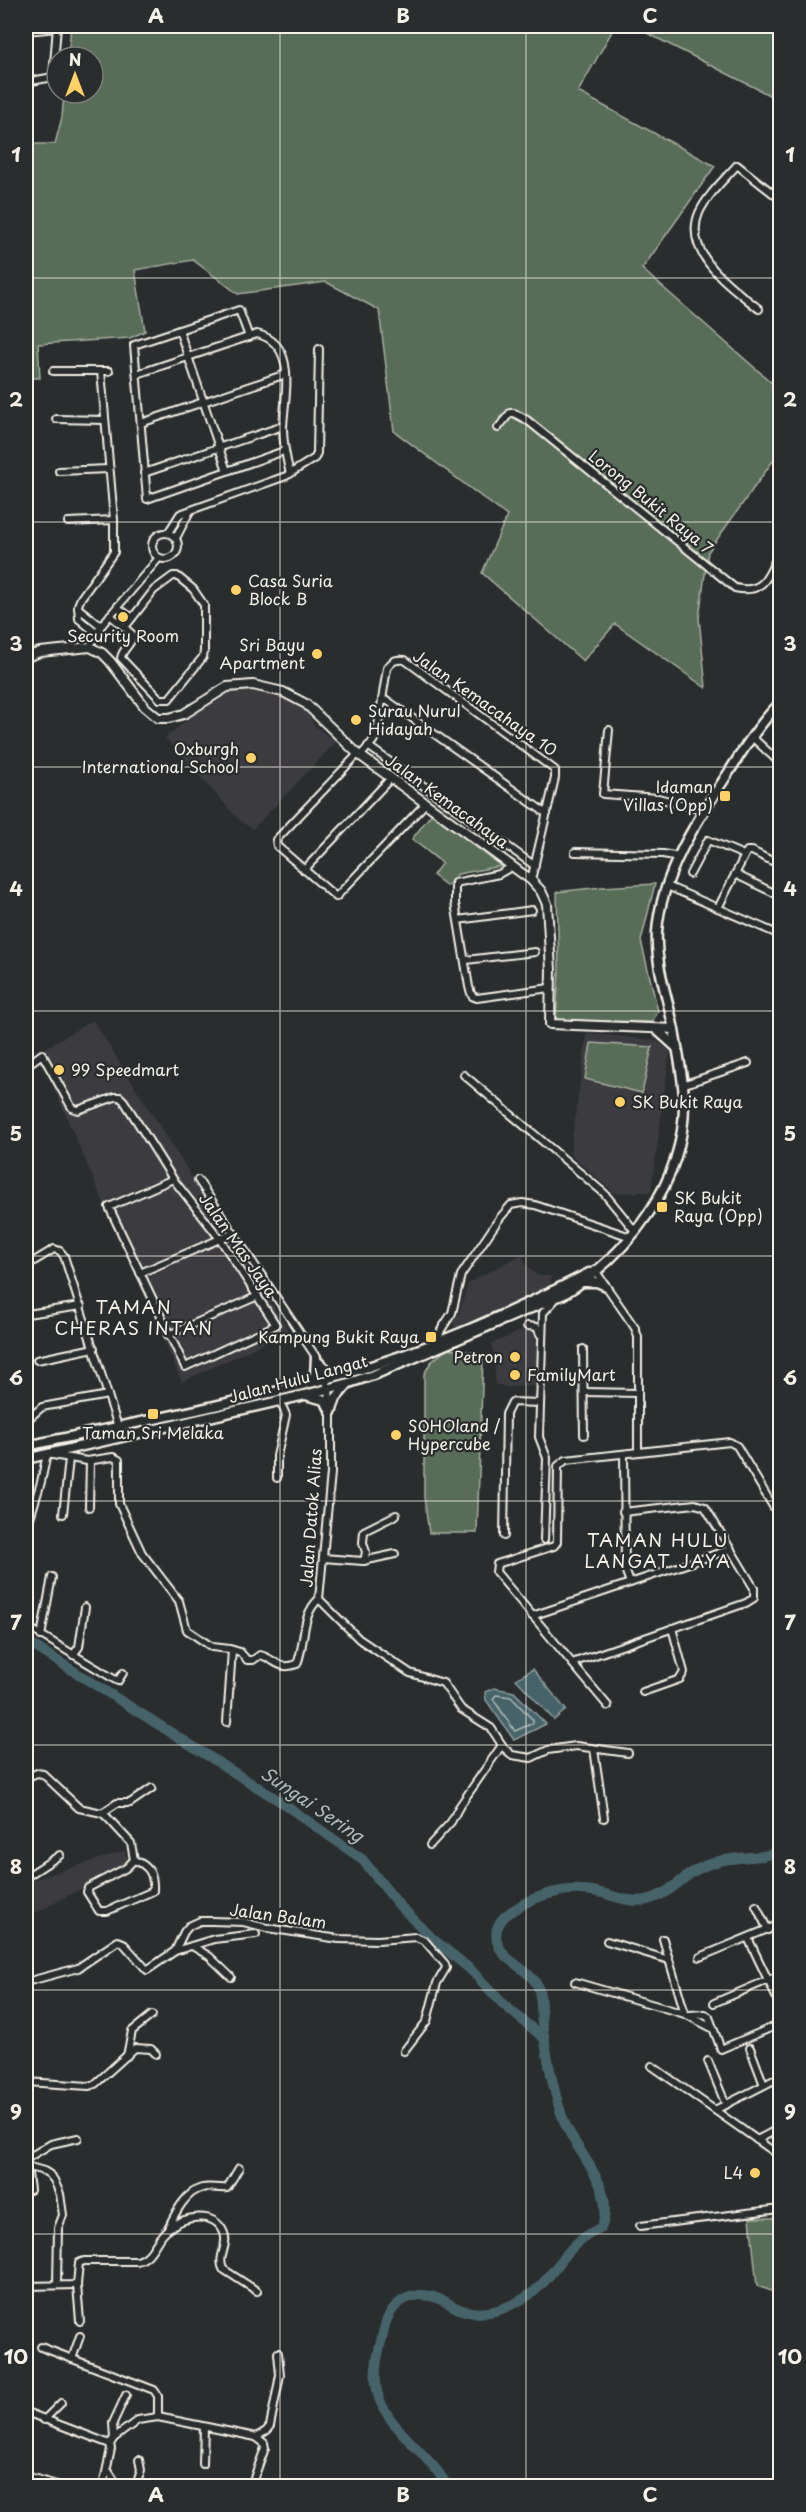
<svg xmlns="http://www.w3.org/2000/svg" width="806" height="2512" font-family="'Playpen Sans',sans-serif">
  <style>
    .built { fill: #3b3a40 }
    .green { fill: #596d58; stroke: #a6afa0; stroke-width: 1.5 }
    .water { fill: #47646a; stroke: #8c9c9c; stroke-width: 1.5 }
    .lines { fill: none; stroke-linecap: round; stroke-linejoin: round }
    .shore { stroke: #afb9b6; stroke-width: 1.5 }
    .river { stroke: #47646a; stroke-width: 10 }
    .minor-casing { stroke: #f4f1e8; stroke-width: 10 }
    .tertiary-casing { stroke: #f4f1e8; stroke-width: 12 }
    .secondary-casing { stroke: #f4f1e8; stroke-width: 13 }
    .minor { stroke: #2a2d2e; stroke-width: 6 }
    .tertiary { stroke: #2a2d2e; stroke-width: 8 }
    .secondary { stroke: #2a2d2e; stroke-width: 8 }
    .grid { fill: none; stroke: #f4f1e8; stroke-width: 1.5; stroke-opacity: 0.55 }
    .poi-dot { fill: #ffd166; stroke: #2a2d2e; stroke-width: 2 }
    .labels { text-anchor: middle; stroke-width: 4.5; stroke-linejoin: round; paint-order: stroke }
    .street-label { font-size: 16px; fill: #f4f1e8; stroke: #2a2d2e }
    .poi-label { font-size: 16px; fill: #f4f1e8; stroke: #2a2d2e; text-anchor: start }
    .neighbourhood-label { font-size: 18px; letter-spacing: 1.5px; fill: #f4f1e8; stroke: #2a2d2e }
    .water-label { font-size: 18px; font-style: italic; fill: #afb9b6; stroke: #2a2d2e }
    .neatline { fill: none; stroke: #f4f1e8; stroke-width: 2 }
    .grid-label { font-size: 20px; text-anchor: middle; font-weight: bold; fill: #f4f1e8 }
  </style>
  <rect width="100%" height="100%" fill="#2a2d2e"/>
  <filter id="ink" filterUnits="userSpaceOnUse"><feTurbulence type="fractalNoise" baseFrequency=".0167" numOctaves="2"/><feDisplacementMap in="SourceGraphic" scale="12" xChannelSelector="R" yChannelSelector="G"/><feConvolveMatrix kernelMatrix="1 2 1 2 8 2 1 2 1" color-interpolation-filters="sRGB"/></filter>
  <g filter="url(#ink)">
    <g class="built">
      <polygon points="243,691 267,692 290,701 308,713 314,725 336,742 253,829 240,821 165,738 218,694"/>
      <polygon points="93,1020 289,1331 182,1382 38,1052"/>
      <polygon points="587,1033 656,1040 670,1051 651,1192 614,1193 570,1154"/>
      <polygon points="522,1254 526,1265 537,1276 551,1276 550,1288 457,1329 452,1321 458,1316 468,1283"/>
      <polygon points="536,1324 538,1386 507,1387 495,1384 495,1358 491,1344"/>
      <polygon points="124,1851 130,1863 26,1918 26,1882"/>
    </g>
    <g class="green">
      <polygon points="71,26 615,26 578,92 715,166 642,269 780,390 780,451 708,552 699,618 706,688 615,624 583,661 482,573 507,516 394,431 379,310 326,282 238,294 193,260 135,270 145,331 130,338 38,344 40,378 26,378 26,144 55,144 62,117 64,93 93,93 93,57 68,57"/>
      <polygon points="633,26 780,26 780,100 777,99"/>
      <polygon points="432,813 501,866 458,874 447,886 433,875 442,863 412,839"/>
      <polygon points="655,884 641,941 658,1011 652,1022 556,1020 559,971 557,892 602,887"/>
      <polygon points="591,1043 652,1047 642,1093 585,1079"/>
      <polygon points="447,1349 473,1352 483,1358 477,1533 429,1533 424,1497 424,1374 431,1362"/>
      <polygon points="750,2218 773,2218 780,2225 780,2294 757,2286"/>
    </g>
    <g class="water">
      <polygon points="533,1669 566,1710 554,1720 516,1679"/>
      <polygon points="494,1688 514,1692 546,1724 514,1740 486,1700 485,1692"/>
    </g>
    <g class="lines">
      <polygon class="shore" points="496,1695 511,1697 533,1720 533,1723 515,1731 493,1699"/>
      <g class="river">
        <polyline points="26,1641 281,1802 362,1859 399,1905 434,1940 470,1969 503,2004 545,2039"/>
        <path d="M447,2486C429,2451 378,2424 376,2383C374,2365 380,2347 384,2329C388,2310 401,2296 421,2295C434,2295 444,2301 455,2307C469,2315 489,2314 504,2308C517,2303 532,2295 542,2284C561,2264 573,2238 601,2228C618,2188 577,2155 564,2121C554,2096 546,2050 542,2023C540,2010 543,1995 536,1983C527,1967 502,1962 497,1941C494,1928 501,1918 512,1911C538,1893 571,1885 602,1893C617,1897 631,1903 647,1900C665,1896 678,1882 693,1872C715,1858 738,1858 763,1856C769,1855 775,1853 780,1853"/>
      </g>
      <g class="minor-casing">
        <g id="minor">
          <polyline points="26,31 57,28"/>
          <polyline points="26,82 53,77 57,26"/>
          <polyline points="26,115 28,114"/>
          <path d="M759,309C732,287 682,254 699,213C707,195 725,179 737,165L780,199"/>
          <polyline points="179,330 227,471"/>
          <polyline points="249,337 239,310 134,345 147,499 284,451"/>
          <polyline points="53,371 109,371"/>
          <path d="M137,374L257,334C299,344 284,396 283,428C283,444 286,458 290,474"/>
          <polyline points="56,419 105,420"/>
          <polyline points="141,423 286,374"/>
          <path d="M498,428L510,413H514L527,420L735,588C766,595 769,573 780,550"/>
          <polyline points="59,471 109,469"/>
          <polyline points="144,473 283,426"/>
          <polyline points="68,522 114,520"/>
          <circle cx="165" cy="546" r="13"/>
          <polyline points="168,533 180,514 286,476 315,458 317,453 319,349"/>
          <polyline points="176,538 190,511"/>
          <polyline points="117,607 132,618"/>
          <polyline points="78,608 101,626"/>
          <path d="M110,615L133,635C132,645 122,649 121,658L160,699H169L203,657L204,651V605L193,589L177,576H173L154,590L126,626"/>
          <polyline points="96,633 79,619 78,605 81,598 114,552 114,520 101,371"/>
          <polyline points="90,647 94,637 101,626 159,558"/>
          <polyline points="382,700 388,701 547,814"/>
          <polyline points="609,730 603,794 658,798 703,810"/>
          <polyline points="752,737 780,763"/>
          <polyline points="368,746 535,866"/>
          <polyline points="358,754 276,840 277,846 336,897 426,803"/>
          <path d="M361,755L374,740L377,732L387,668C393,660 396,659 405,660L555,770V778L531,880"/>
          <polyline points="575,852 663,854 679,857"/>
          <polyline points="513,866 499,874 455,883 455,903 469,987 472,996 477,998 550,988"/>
          <polyline points="304,870 391,778"/>
          <polyline points="690,874 708,840 744,855"/>
          <polyline points="735,874 780,896"/>
          <polyline points="667,886 780,935"/>
          <polyline points="718,908 747,851 752,851 780,865"/>
          <polyline points="458,920 532,910"/>
          <polyline points="466,960 535,952"/>
          <polyline points="26,1066 42,1054 72,1108 78,1110 115,1097 120,1097 124,1101 173,1179 220,1239 276,1325 185,1367 109,1207 173,1179"/>
          <polyline points="464,1075 604,1193 635,1231"/>
          <polyline points="682,1085 748,1063"/>
          <polyline points="198,1180 316,1357 329,1389 331,1412 331,1473 319,1599 359,1639 410,1673 443,1683 461,1709 491,1728 504,1748 512,1755 531,1758 548,1750 576,1746 628,1753"/>
          <polyline points="26,1266 54,1249 60,1251 64,1256 118,1427"/>
          <polyline points="595,1270 635,1328 638,1337 638,1452"/>
          <polyline points="140,1273 234,1233"/>
          <polyline points="27,1314 81,1306"/>
          <polyline points="527,1326 537,1327 540,1334"/>
          <polyline points="168,1335 258,1296"/>
          <polyline points="438,1341 441,1330 452,1313 461,1275 499,1219 511,1205 522,1203 535,1205 631,1237"/>
          <polyline points="583,1349 584,1435"/>
          <polyline points="37,1360 94,1348"/>
          <polyline points="584,1392 638,1393"/>
          <polyline points="26,1421 42,1407 108,1395"/>
          <polyline points="624,1454 625,1569 630,1583"/>
          <polyline points="277,1478 277,1456 286,1415 280,1401"/>
          <polyline points="89,1507 90,1461"/>
          <polyline points="63,1514 69,1459"/>
          <path d="M26,1531L41,1482L47,1454L87,1461L113,1457L119,1460V1504L142,1553L179,1601L187,1630L212,1647L230,1649L240,1652L247,1660H253L260,1655C276,1659 278,1671 297,1664C306,1643 300,1616 319,1599"/>
          <polyline points="504,1536 506,1414 512,1402 540,1403"/>
          <polyline points="544,1540 547,1458 539,1437 543,1313 554,1301"/>
          <polyline points="323,1558 363,1561 395,1554"/>
          <polyline points="364,1561 366,1552 363,1543 364,1531 396,1515"/>
          <polyline points="532,1616 731,1549"/>
          <polyline points="26,1626 114,1679 118,1681 123,1673"/>
          <polyline points="41,1636 52,1577"/>
          <polyline points="73,1655 79,1647 85,1607"/>
          <polyline points="572,1663 746,1603 754,1598 754,1588 705,1507 695,1504 623,1512"/>
          <polyline points="643,1692 680,1679 684,1672 672,1628"/>
          <polyline points="608,1706 496,1572 497,1564 554,1546 557,1542 558,1466 566,1460 730,1442 737,1446 780,1518"/>
          <polyline points="227,1722 232,1650"/>
          <polyline points="594,1749 604,1818"/>
          <polyline points="26,1778 37,1773 43,1774 79,1808 102,1813 107,1817 131,1843 134,1860"/>
          <polyline points="102,1813 117,1803 130,1803 152,1788"/>
          <polyline points="430,1845 451,1822 459,1807 502,1745"/>
          <path d="M134,1860C150,1866 154,1875 153,1891L107,1911H99L87,1892L88,1888L126,1868Z"/>
          <polyline points="26,1877 60,1855"/>
          <polyline points="756,1906 768,1930"/>
          <polyline points="748,1938 780,2005"/>
          <polyline points="663,1939 685,2014"/>
          <polyline points="607,1941 669,1960"/>
          <polyline points="192,1946 209,1956 231,1977"/>
          <polyline points="175,1951 214,1939 256,1934"/>
          <polyline points="700,1957 780,1924"/>
          <polyline points="26,1982 78,1968 118,1941 123,1943 147,1970 175,1951 184,1932 189,1926 200,1921 212,1921 243,1922 267,1928 339,1939 378,1940 416,1937 425,1941 445,1964 446,1968 437,1983 427,2021 404,2051"/>
          <polyline points="575,1982 685,2014 712,2028"/>
          <polyline points="714,2003 780,1975"/>
          <polyline points="689,2015 705,2014 709,2017 721,2049 780,2024"/>
          <polyline points="750,2048 764,2085"/>
          <polyline points="127,2056 132,2031 152,2015"/>
          <polyline points="708,2061 726,2105"/>
          <polyline points="652,2066 780,2156"/>
          <polyline points="26,2082 89,2086 95,2084 135,2048 151,2049 156,2054"/>
          <polyline points="715,2110 780,2077"/>
          <polyline points="772,2132 780,2139"/>
          <polyline points="757,2140 780,2128"/>
          <polyline points="26,2159 51,2144 78,2138"/>
          <polyline points="26,2166 44,2171 49,2174 54,2180 60,2194 63,2215 58,2228 57,2285"/>
          <polyline points="27,2166 30,2190"/>
          <polyline points="640,2226 780,2209"/>
          <path d="M168,2228C175,2214 185,2192 202,2188C210,2186 219,2189 227,2188L239,2168"/>
          <polyline points="77,2285 80,2321"/>
          <path d="M26,2286L77,2285L79,2263L84,2261H137C154,2257 155,2238 168,2229C184,2216 215,2210 224,2233C229,2246 217,2256 223,2269L257,2291"/>
          <polyline points="41,2347 154,2390 158,2396 158,2417"/>
          <polyline points="72,2359 80,2336"/>
          <polyline points="26,2412 110,2444 111,2449 103,2486"/>
          <polyline points="44,2420 61,2403"/>
          <polyline points="114,2438 113,2423 126,2395"/>
          <polyline points="110,2444 114,2438 138,2420 158,2417 256,2437"/>
          <polyline points="203,2464 204,2427"/>
          <polyline points="107,2469 116,2483 123,2486"/>
          <polyline points="26,2476 60,2486"/>
          <polyline points="136,2486 141,2470 139,2460"/>
          <polyline points="251,2486 265,2448 264,2443 256,2437 266,2431 270,2426 280,2375 278,2353"/>
        </g>
      </g>
      <g class="tertiary-casing">
        <polyline id="tertiary" points="26,657 40,652 90,647 102,653 110,661 145,707 158,718 169,718 184,714 227,687 253,685 283,692 306,704 358,754 531,880 541,891 547,904 551,970 550,1024 674,1029"/>
      </g>
      <g class="secondary-casing">
        <g id="secondary">
          <polyline points="656,1029 676,1047"/>
          <polyline points="584,1282 597,1282 604,1285"/>
          <polyline points="318,1362 332,1374 339,1374"/>
          <polyline points="307,1383 315,1375 316,1357"/>
          <polyline points="309,1396 325,1400 331,1412"/>
          <polyline points="331,1412 336,1398 347,1385"/>
          <path d="M26,1446C131,1424 237,1403 341,1375C427,1351 510,1313 589,1273"/>
          <path d="M26,1459L305,1395L349,1383L376,1374L564,1294C629,1254 685,1182 684,1102C684,1079 678,1054 674,1030C668,998 655,965 657,932C661,873 698,819 729,772C744,748 760,723 780,703"/>
        </g>
      </g>
      <use href="#minor" class="minor"/>
      <use href="#tertiary" class="tertiary"/>
      <use href="#secondary" class="secondary"/>
    </g>
  </g>
  <path class="grid" d="M280,26V2486M526,26V2486M26,278H780M26,522H780M26,767H780M26,1011H780M26,1256H780M26,1501H780M26,1745H780M26,1990H780M26,2234H780"/>
  <g class="poi-dot">
    <circle cx="236" cy="590" r="6"/>
    <circle cx="123" cy="617" r="6"/>
    <circle cx="317" cy="654" r="6"/>
    <circle cx="356" cy="720" r="6"/>
    <circle cx="251" cy="758" r="6"/>
    <rect x="719" y="790" width="12" height="12" rx="3"/>
    <circle cx="59" cy="1070" r="6"/>
    <circle cx="620" cy="1102" r="6"/>
    <rect x="656" y="1201" width="12" height="12" rx="3"/>
    <rect x="425" y="1331" width="12" height="12" rx="3"/>
    <circle cx="515" cy="1357" r="6"/>
    <circle cx="515" cy="1375" r="6"/>
    <rect x="147" y="1408" width="12" height="12" rx="3"/>
    <circle cx="396" cy="1435" r="6"/>
    <circle cx="755" cy="2173" r="6"/>
  </g>
  <g class="labels">
    <g class="street-label">
      <text transform="translate(651 502) rotate(39)" y="6">Lorong Bukit Raya 7</text>
      <text transform="translate(485 703) rotate(35)" y="6">Jalan Kemacahaya 10</text>
      <text transform="translate(447 801) rotate(36)" y="6">Jalan Kemacahaya</text>
      <text transform="translate(238 1245) rotate(55)" y="6">Jalan Mas Jaya</text>
      <text transform="translate(298 1379) rotate(-15)" y="6">Jalan Hulu Langat</text>
      <text transform="translate(311 1518) rotate(-86)" y="6">Jalan Datok Alias</text>
      <text transform="translate(278 1916) rotate(8)" y="6">Jalan Balam</text>
    </g>
    <g class="poi-label">
      <text x="248" y="587">Casa Suria<tspan x="248" dy="18">Block B</tspan></text>
      <text x="123" y="642" text-anchor="middle">Security Room</text>
      <text x="305" y="651" text-anchor="end">Sri Bayu<tspan x="305" dy="18">Apartment</tspan></text>
      <text x="368" y="717">Surau Nurul<tspan x="368" dy="18">Hidayah</tspan></text>
      <text x="239" y="755" text-anchor="end">Oxburgh<tspan x="239" dy="18">International School</tspan></text>
      <text x="713" y="793" text-anchor="end">Idaman<tspan x="713" dy="18">Villas (Opp)</tspan></text>
      <text x="71" y="1076">99 Speedmart</text>
      <text x="632" y="1108">SK Bukit Raya</text>
      <text x="674" y="1204">SK Bukit<tspan x="674" dy="18">Raya (Opp)</tspan></text>
      <text x="419" y="1343" text-anchor="end">Kampung Bukit Raya</text>
      <text x="503" y="1363" text-anchor="end">Petron</text>
      <text x="527" y="1381">FamilyMart</text>
      <text x="408" y="1432">SOHOland /<tspan x="408" dy="18">Hypercube</tspan></text>
      <text x="153" y="1439" text-anchor="middle">Taman Sri Melaka</text>
      <text x="743" y="2179" text-anchor="end">L4</text>
    </g>
    <g class="neighbourhood-label">
      <text x="134" y="1314">TAMAN<tspan x="134" dy="21">CHERAS INTAN</tspan></text>
      <text x="658" y="1547">TAMAN HULU<tspan x="658" dy="21">LANGAT JAYA</tspan></text>
    </g>
    <g class="water-label">
      <text transform="translate(312 1805) rotate(34)" y="6">Sungai Sering</text>
    </g>
  </g>
  <rect width="806" height="2512" fill="none" stroke="#2a2d2e" stroke-width="66"/>
  <g transform="translate(75 75)"><circle r="28" fill="#2a2d2e" stroke="#7b7b78" stroke-width="1.5"/>
  <path d="M0-4.5L10 22L0 15L-10 22Z" fill="#ffd166"/>
  <text y="-9" font-size="16" font-weight="bold" text-anchor="middle" fill="#f4f1e8">N</text>
  </g>
  <rect x="33" y="33" width="740" height="2446" class="neatline"/>
  <g class="grid-label">
    <text x="156" y="23">A</text>
    <text x="403" y="23">B</text>
    <text x="650" y="23">C</text>
    <text x="16" y="162">1</text>
    <text x="790" y="162">1</text>
    <text x="16" y="407">2</text>
    <text x="790" y="407">2</text>
    <text x="16" y="651">3</text>
    <text x="790" y="651">3</text>
    <text x="16" y="896">4</text>
    <text x="790" y="896">4</text>
    <text x="16" y="1141">5</text>
    <text x="790" y="1141">5</text>
    <text x="16" y="1385">6</text>
    <text x="790" y="1385">6</text>
    <text x="16" y="1630">7</text>
    <text x="790" y="1630">7</text>
    <text x="16" y="1874">8</text>
    <text x="790" y="1874">8</text>
    <text x="16" y="2119">9</text>
    <text x="790" y="2119">9</text>
    <text x="16" y="2364">10</text>
    <text x="790" y="2364">10</text>
    <text x="156" y="2502">A</text>
    <text x="403" y="2502">B</text>
    <text x="650" y="2502">C</text>
  </g>
</svg>
